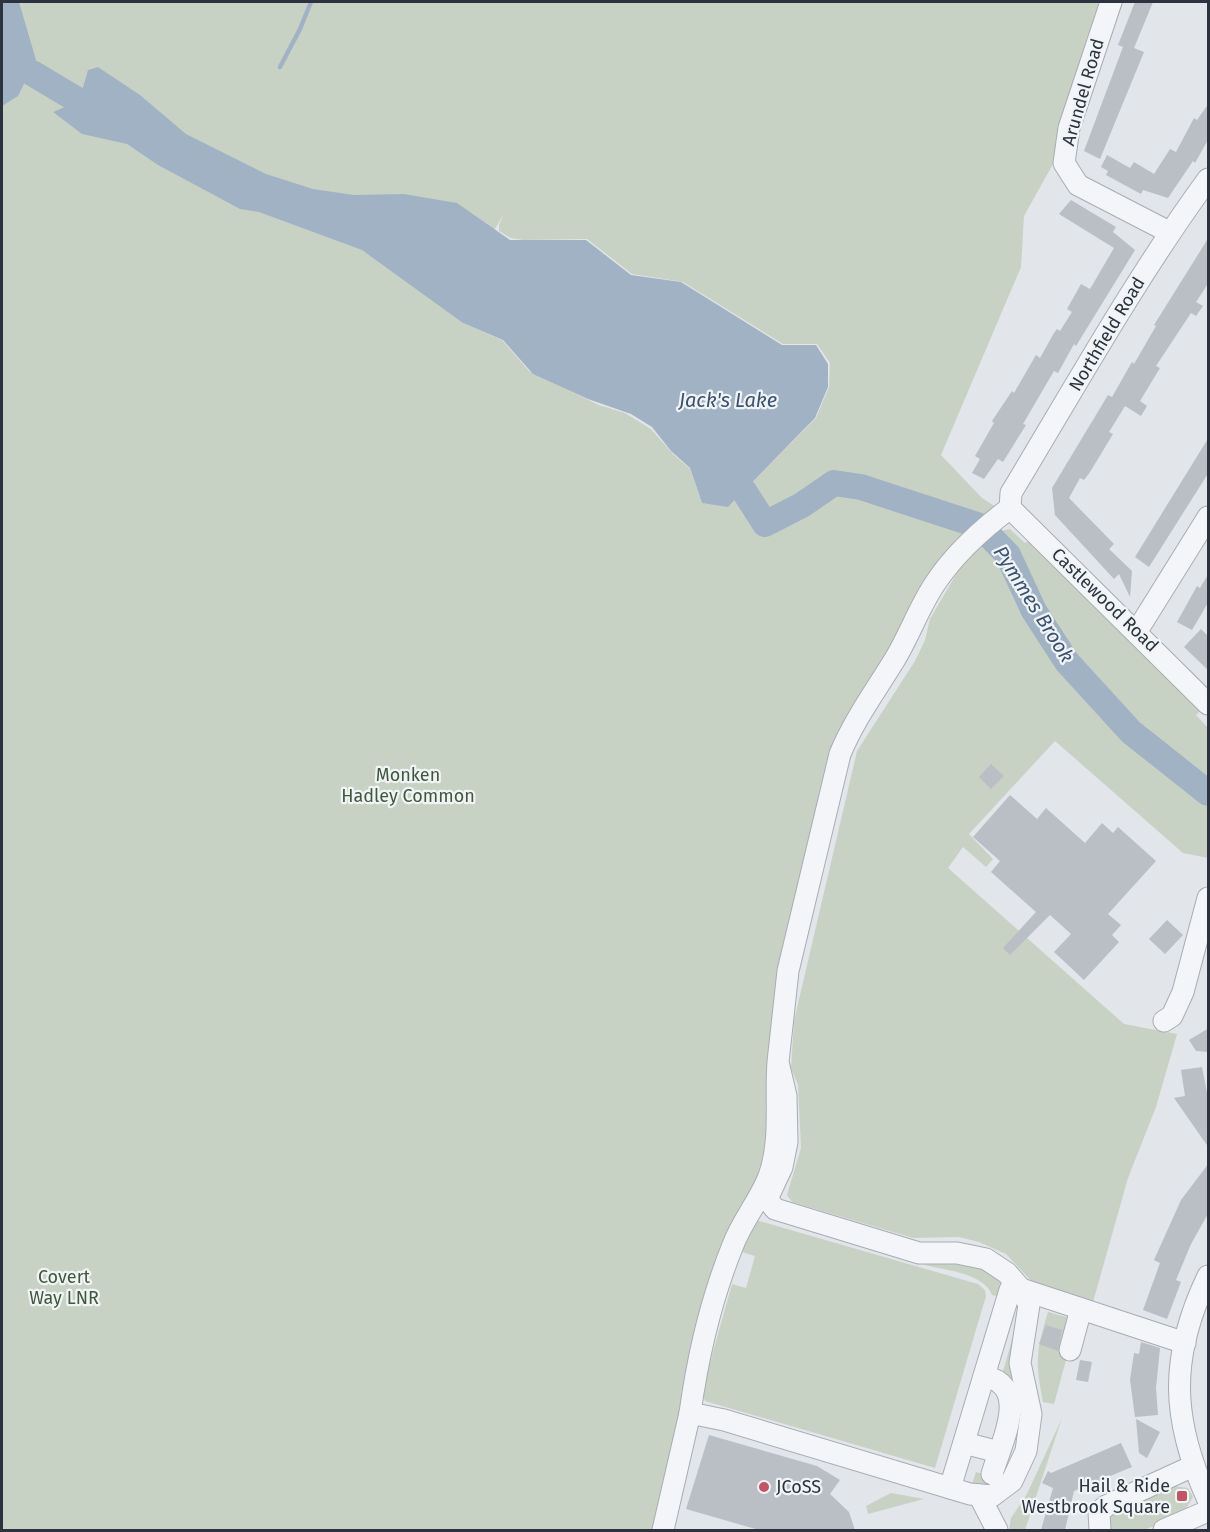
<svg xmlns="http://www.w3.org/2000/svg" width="1210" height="1532" font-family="'Fira Sans',sans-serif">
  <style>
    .green { fill: #c8d2c4; fill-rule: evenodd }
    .water { fill: #a1b2c5 }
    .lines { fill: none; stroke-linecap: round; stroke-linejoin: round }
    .stream { stroke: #a1b2c5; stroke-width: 4.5 }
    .river { stroke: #a1b2c5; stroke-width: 26 }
    .building { fill: #babec5 }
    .minor-casing { stroke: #a8acb3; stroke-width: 23 }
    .minor { stroke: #f4f5f8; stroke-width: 21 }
    .poi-dot { fill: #c05565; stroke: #f1f4f6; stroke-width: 2 }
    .labels { text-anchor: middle; stroke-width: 4.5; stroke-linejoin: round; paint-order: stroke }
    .street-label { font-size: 18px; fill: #2c333f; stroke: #f1f4f6 }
    .park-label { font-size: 18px; fill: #40593b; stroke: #f1f4f6 }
    .poi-label { font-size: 18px; fill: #2c333f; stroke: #f1f4f6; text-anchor: end }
    .water-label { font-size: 20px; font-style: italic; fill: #3a526f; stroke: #f1f4f6 }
  </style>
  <rect width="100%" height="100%" fill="#e2e5e9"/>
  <g class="green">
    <path d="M2,2H1104L1087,37L1053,164L1024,216L1021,267L941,455L982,498L1004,512L988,525L836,742L769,1156L704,1306L681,1393L683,1426L658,1530H2ZM504,214L499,225V231L511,238L523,240L587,239L632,274L683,282L783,344H817L830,363L829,387L816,418L729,506L702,503L690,469L673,454L651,429L625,413L599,405L529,371L502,340L463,323L470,245L495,229Z"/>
    <polygon points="1010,529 1025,543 1031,539 1200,711 1196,715 1208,728 1208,858 1183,853 1055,741 969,834 993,859 986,867 963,847 948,868 1124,1024 1177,1034 1156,1107 1128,1178 1093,1302 1038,1288 1006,1254 979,1242 959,1237 913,1238 792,1202 787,1195 801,1148 798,1085 791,1068 794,1021 857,751 915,661 925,640 930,619 962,564 999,531"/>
    <polygon points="759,1221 978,1284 985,1290 986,1296 935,1468 705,1401 702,1391 732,1284 746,1288 755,1256 742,1252 754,1223"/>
    <path d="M921,1258H960L1004,1278L1003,1298L992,1295C984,1273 944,1270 925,1265Z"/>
    <path d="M1016,1292C1031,1317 1013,1337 1014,1363C1014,1380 1024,1396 1025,1412C1027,1445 1013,1500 971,1487L976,1472L996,1479L1001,1470L1010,1473L1023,1429L1015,1426L1021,1403L1017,1402L1009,1381L1002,1375L1021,1308L1011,1305Z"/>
    <path d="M1048,1312L1077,1320L1054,1404L1043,1402C1035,1362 1036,1351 1048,1312Z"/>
    <polygon points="1062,1418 1025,1530 1009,1530 1011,1518 1027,1494"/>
    <polygon points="1174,1486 1188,1488 1193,1497 1187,1507 1189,1512 1144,1530 1109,1530 1105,1516"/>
    <polygon points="891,1493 924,1499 868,1514 866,1506"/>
  </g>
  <g class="water">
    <polygon points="2,2 19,2 36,60 18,96 2,106"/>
    <polygon points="98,67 140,95 186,134 266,174 313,189 354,195 404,194 457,203 510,240 586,240 631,275 681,282 782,345 816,345 828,364 828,387 815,418 728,507 702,503 690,468 671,451 652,427 631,414 588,399 533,374 503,340 463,323 362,250 259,212 240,209 158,165 127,144 82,134 53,112 79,101 88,70"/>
  </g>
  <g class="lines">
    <polyline class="stream" points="280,67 300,29 311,2"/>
    <g class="river">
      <polyline points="32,73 79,101"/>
      <polyline points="744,491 765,524 802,505 834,483 861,487 980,526 1008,555 1034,611 1067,662 1131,732 1208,793"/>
    </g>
  </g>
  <g class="building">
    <polygon points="1135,2 1153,2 1134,48 1144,52 1100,159 1084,151 1123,47 1118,45"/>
    <polygon points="1209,103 1209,138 1195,163 1193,161 1168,198 1143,190 1141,194 1106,175 1108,171 1101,167 1107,155 1130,168 1134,162 1154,174 1170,149 1176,152 1194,118 1197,120"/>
    <polygon points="1071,200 1116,227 1113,232 1135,250 1076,346 1074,344 1058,373 1054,371 1023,424 1026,425 1003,462 998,459 984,479 972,473 980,459 975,456 994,423 992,421 1012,391 1014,393 1036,355 1040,358 1054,333 1057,329 1060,331 1072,312 1067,309 1081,284 1090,289 1114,248 1059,214"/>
    <polygon points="1209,237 1209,282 1196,302 1203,306 1196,316 1191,313 1156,366 1160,368 1140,401 1147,406 1141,416 1125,406 1109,432 1113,434 1090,472 1084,480 1080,478 1069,498 1114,544 1109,549 1132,571 1130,597 1119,574 1114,579 1055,515 1052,488 1108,395 1112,397 1132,362 1134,364 1156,326 1154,325"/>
    <polygon points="1209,437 1209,472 1149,567 1135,557"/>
    <polygon points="1209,573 1209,601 1192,630 1177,622 1197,586 1200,588"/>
    <polygon points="1201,629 1209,637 1209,671 1184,647"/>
    <polygon points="991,764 1004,776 991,789 979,777"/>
    <polygon points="1010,795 1037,819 1046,808 1085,843 1102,823 1113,833 1118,827 1156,861 1108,914 1121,925 1112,935 1119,942 1084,980 1054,952 1071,934 1050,915 1010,955 1003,948 1036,912 991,872 1000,861 973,837"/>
    <polygon points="1167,920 1183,935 1165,954 1149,939"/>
    <polygon points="1209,1028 1209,1052 1196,1051 1189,1040"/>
    <polygon points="1202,1067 1209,1103 1209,1148 1174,1098 1185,1096 1181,1070"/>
    <polygon points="1209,1163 1209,1212 1191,1244 1176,1280 1181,1282 1167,1319 1143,1310 1160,1263 1154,1260 1181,1200"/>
    <polygon points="1046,1325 1062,1330 1058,1351 1039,1344"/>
    <polygon points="1141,1342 1160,1348 1156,1388 1158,1415 1135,1417 1130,1380 1134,1353 1139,1354"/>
    <polygon points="1080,1360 1092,1362 1088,1382 1076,1380"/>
    <polygon points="1136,1419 1160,1432 1147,1458 1139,1453"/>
    <polygon points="709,1435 817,1466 840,1480 830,1494 849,1512 855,1530 759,1530 686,1509"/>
    <polygon points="1121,1443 1132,1467 1074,1491 1065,1530 1041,1530 1053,1488 1042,1483 1048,1471 1051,1473"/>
  </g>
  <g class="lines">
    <g class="minor-casing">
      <g id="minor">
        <polyline points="1111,2 1069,128 1064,163 1078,185 1169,232"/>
        <path d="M1208,179C1135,279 1075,387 1011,493L1010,508L1208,704"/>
        <polyline points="1137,631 1208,517"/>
        <polyline points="1164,1021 1172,1016 1183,992 1208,898"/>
        <path d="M778,1062C775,1099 782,1140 769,1176C760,1200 742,1221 733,1245C711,1299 698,1355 690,1413L724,1420L970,1494L992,1496L1012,1481L1026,1451L1031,1414L1020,1363L1029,1305L1021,1289L1007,1273L986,1259L957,1253H919L775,1209L767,1199L782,1167L787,1142L786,1096L778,1062L788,971L840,754C854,720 876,690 895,659C910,634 920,605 936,582C956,552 982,529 1010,508"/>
        <path d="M1208,1276C1169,1357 1171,1419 1208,1500"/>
        <polyline points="1070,1350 1081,1309"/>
        <path d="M984,1376C1032,1386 1001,1443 992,1474"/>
        <polyline points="964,1443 999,1452"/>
        <polyline points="950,1488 1010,1290 1021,1289 1185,1343"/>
        <polyline points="979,1495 997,1530"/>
        <polyline points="663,1530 690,1413"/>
        <polyline points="1100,1530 1099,1512 1106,1506 1193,1466"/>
        <polyline points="1164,1530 1208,1511"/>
      </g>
    </g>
    <use href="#minor" class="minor"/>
  </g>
  <g class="poi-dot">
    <circle cx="764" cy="1487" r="6"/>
    <rect x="1176" y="1490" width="12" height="12" rx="3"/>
  </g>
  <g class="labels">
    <g class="street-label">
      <text transform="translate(1083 92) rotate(-74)" y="6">Arundel Road</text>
      <text transform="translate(1107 334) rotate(-59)" y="6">Northfield Road</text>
      <text transform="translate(1105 600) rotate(44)" y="6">Castlewood Road</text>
    </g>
    <g class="park-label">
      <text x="408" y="781">Monken<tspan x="408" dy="21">Hadley Common</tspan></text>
      <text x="64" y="1283">Covert<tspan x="64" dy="21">Way LNR</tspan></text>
    </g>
    <g class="poi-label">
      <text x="1170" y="1492">Hail &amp; Ride<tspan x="1170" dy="21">Westbrook Square</tspan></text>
      <text x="776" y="1493" text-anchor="start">JCoSS</text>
    </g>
    <g class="water-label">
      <text x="728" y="407">Jack's Lake</text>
      <text transform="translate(1034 604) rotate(58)" y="7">Pymmes Brook</text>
    </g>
  </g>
  <rect width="1210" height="1532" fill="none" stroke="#2c333f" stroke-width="6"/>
</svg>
